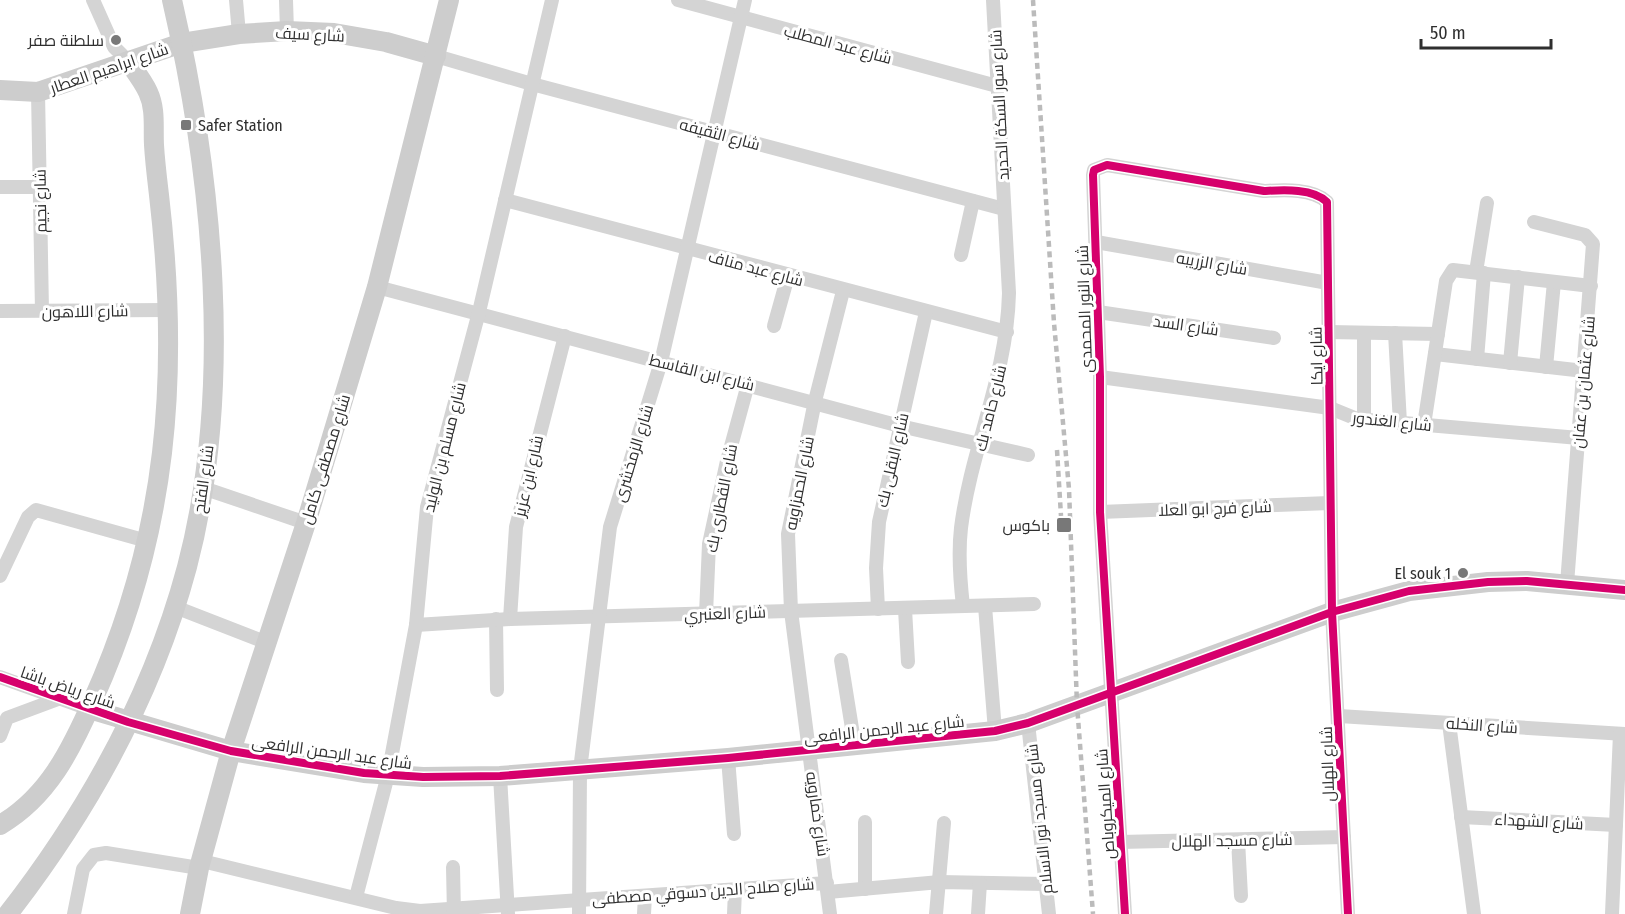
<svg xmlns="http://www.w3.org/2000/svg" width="1625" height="914" font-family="'Fira Sans Condensed',Cairo,sans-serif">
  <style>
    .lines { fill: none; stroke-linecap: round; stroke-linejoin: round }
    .street { stroke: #d4d4d4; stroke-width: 14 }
    .secondary { stroke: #cdcdcd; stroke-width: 20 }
    .rail { stroke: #bbb; stroke-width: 4.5; stroke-dasharray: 6 4.5; stroke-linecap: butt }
    .cycleway-casing { stroke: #fff; stroke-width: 11 }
    .cycleway { stroke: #d6006c; stroke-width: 8 }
    .poi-dot { fill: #787878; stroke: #fff; stroke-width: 2 }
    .labels { text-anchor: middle; stroke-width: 6; stroke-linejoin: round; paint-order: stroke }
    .street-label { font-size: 16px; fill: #2f2f2f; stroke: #fff }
    .poi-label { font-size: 16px; fill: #2f2f2f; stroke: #fff; text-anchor: end }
  </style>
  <rect width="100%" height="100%" fill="#fff"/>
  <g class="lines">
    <g class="street">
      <polyline points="93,0 114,47 128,61"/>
      <polyline points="236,0 239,34"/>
      <polyline points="286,0 287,31"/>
      <polyline points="678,0 997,86"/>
      <polyline points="436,56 532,84 1004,209"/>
      <polyline points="38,92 42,311"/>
      <polyline points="0,187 40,187"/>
      <polyline points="505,200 1007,332"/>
      <polyline points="1534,222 1585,235 1593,244 1567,584"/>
      <polyline points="1096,242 1328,283"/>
      <polyline points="961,255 973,201"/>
      <polyline points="1476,272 1487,203"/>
      <polyline points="377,287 900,426 1028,455"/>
      <polyline points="0,311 169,310"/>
      <polyline points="1098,312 1274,338"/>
      <polyline points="774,326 788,276"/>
      <polyline points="1329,332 1438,334"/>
      <polyline points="1395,333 1400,423"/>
      <polyline points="1435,354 1584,371"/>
      <polyline points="1477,359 1484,273"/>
      <polyline points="1510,363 1518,277"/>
      <polyline points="1546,367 1554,282"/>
      <polyline points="1100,377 1330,408 1357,419 1579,438"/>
      <polyline points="1364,420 1364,333"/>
      <polyline points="1424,425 1446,281 1453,270 1591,286"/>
      <polyline points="203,488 306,523"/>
      <polyline points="1100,512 1330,503"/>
      <polyline points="0,576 28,517 36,510 147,541"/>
      <path d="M963,606C960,580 958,554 961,528C971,448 1007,377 1009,293L993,0"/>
      <polyline points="985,606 995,731"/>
      <polyline points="175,607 265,642"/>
      <polyline points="878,609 876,568 879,522 926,312"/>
      <polyline points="905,609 908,662"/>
      <polyline points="706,614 709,544 727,461 748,384"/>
      <polyline points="496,619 497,690"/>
      <polyline points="510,619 516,527 565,336"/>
      <polyline points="416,625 510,619 1034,604"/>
      <polyline points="841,660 855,747"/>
      <polyline points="0,677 89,709"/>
      <polyline points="1339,716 1625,734"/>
      <polyline points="1028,723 1049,914"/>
      <polyline points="1449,723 1474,914"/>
      <polyline points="0,736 7,718 58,699"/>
      <polyline points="728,758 734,834"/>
      <polyline points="500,776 508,914"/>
      <polyline points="1461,817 1616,825"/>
      <polyline points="865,822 865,889"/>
      <polyline points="1238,840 1241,896"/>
      <polyline points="1120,842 1344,837"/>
      <polyline points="202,861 396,908 420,911 827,883"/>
      <polyline points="453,867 454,914"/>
      <polyline points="828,892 940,882 1046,884"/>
      <polyline points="356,897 388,775 416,625 427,507 479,312 552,0"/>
      <polyline points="74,914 83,869 94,855 106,853 199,868"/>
      <polyline points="579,914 580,770 610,527 661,362 745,0"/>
      <polyline points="644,914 645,896"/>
      <polyline points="734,914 735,890"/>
      <polyline points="830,914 791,611 788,534 815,401 843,291"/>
      <polyline points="936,914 944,823"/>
      <polyline points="978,914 980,883"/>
      <path d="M1125,914L1100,512V377L1093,175L1094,170L1107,165L1264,191C1283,190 1313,188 1327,202L1332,612L1348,914"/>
      <polyline points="1612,914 1620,734"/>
    </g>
    <g class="secondary">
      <polyline points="0,90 38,92 182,43 239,34 287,31 334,33 386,42 436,56"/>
      <polyline points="89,709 231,751 364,773 423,777 500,776 728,758 995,731 1028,723 1332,612 1409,591 1488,582 1527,581 1625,590"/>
      <path d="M0,825C48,797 71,750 93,700C168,533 180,376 159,195C157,178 155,162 154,145C153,127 156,109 148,92C143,81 135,71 128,61"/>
      <path d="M8,914C88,811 153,694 187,567C234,389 213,178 172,0"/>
      <polyline points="190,914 199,868 231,751 306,523 377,287 449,0"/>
    </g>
    <g class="rail">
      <polyline points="1033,0 1054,323 1069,489 1077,705 1093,914"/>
      <polyline points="1057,450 1061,516"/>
    </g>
    <g class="cycleway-casing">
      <g id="cycleway">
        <polyline points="0,677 128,722 231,751 364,773 423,777 500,776 728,758 995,731 1028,723 1332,612 1409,591 1488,582 1527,581 1625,590"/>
        <path d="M1125,914L1100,512V377L1093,175L1094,170L1107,165L1264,191C1283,190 1313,188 1327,202L1332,612L1348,914"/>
      </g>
    </g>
    <use href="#cycleway" class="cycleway"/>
  </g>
  <g class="poi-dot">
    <circle cx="116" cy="40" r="6"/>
    <rect x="180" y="119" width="12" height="12" rx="3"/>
    <rect x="1056" y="517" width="16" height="16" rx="3"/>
    <circle cx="1463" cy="573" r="6"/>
  </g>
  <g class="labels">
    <g class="street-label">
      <text transform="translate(310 34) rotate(3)" y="6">شارع سيف</text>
      <text transform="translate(838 44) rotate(15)" y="6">شارع عبد المطلب</text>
      <text transform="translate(109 68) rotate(-19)" y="6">شارع ابراهيم العطار</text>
      <text transform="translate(999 105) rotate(-93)" y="6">شارع سور السكة الحديد</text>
      <text transform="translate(720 134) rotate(15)" y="6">شارع الثقيفه</text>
      <text transform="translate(40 201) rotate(-91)" y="6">شارع نجيم</text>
      <text transform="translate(1212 263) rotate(10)" y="6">شارع الزريبه</text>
      <text transform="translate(756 268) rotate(15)" y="6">شارع عبد مناف</text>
      <text transform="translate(1084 309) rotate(-92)" y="6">شارع النور المحمدى</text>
      <text transform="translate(85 311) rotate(-1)" y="6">شارع اللاهون</text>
      <text transform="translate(1186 325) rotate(8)" y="6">شارع السد</text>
      <text transform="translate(1316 356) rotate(-91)" y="6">شارع ايكا</text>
      <text transform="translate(702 372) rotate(14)" y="6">شارع ابن القاسط</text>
      <text transform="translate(1583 382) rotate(-85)" y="6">شارع عثمان بن عفان</text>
      <text transform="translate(990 408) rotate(-76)" y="6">شارع حامد بك</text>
      <text transform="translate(1392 421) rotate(6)" y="6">شارع الغندور</text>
      <text transform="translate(444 447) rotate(-76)" y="6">شارع مسلم بن الوليد</text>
      <text transform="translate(633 453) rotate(-73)" y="6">شارع الزمخشرى</text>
      <text transform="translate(325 459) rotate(-73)" y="6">شارع مصطفى كامل</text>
      <text transform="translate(892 460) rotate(-77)" y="6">شارع البقلى بك</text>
      <text transform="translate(528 476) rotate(-77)" y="6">شارع ابن عزيز</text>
      <text transform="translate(203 479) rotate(-82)" y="6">شارع الفتح</text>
      <text transform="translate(799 483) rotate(-79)" y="6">شارع الحمزاويه</text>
      <text transform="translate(721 498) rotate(-79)" y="6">شارع القطارى بك</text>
      <text transform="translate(1215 508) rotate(-2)" y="6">شارع فرج ابو العلا</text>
      <text transform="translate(725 613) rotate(-2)" y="6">شارع العنبري</text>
      <text transform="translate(68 687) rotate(19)" y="6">شارع رياض باشا</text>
      <text transform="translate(1482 725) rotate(4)" y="6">شارع النخله</text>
      <text transform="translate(884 729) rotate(-6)" y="6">شارع عبد الرحمن الرافعى</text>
      <text transform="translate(332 752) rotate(8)" y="6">شارع عبد الرحمن الرافعى</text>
      <text transform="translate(1327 764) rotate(-92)" y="6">شارع الهلال</text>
      <text transform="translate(1105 804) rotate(-94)" y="6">شارع الميكروباص</text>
      <text transform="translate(818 814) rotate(82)" y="6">شارع خمارويه</text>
      <text transform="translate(1039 819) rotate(-96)" y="6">شارع مسجد نور الاسلام</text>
      <text transform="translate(1539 821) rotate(3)" y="6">شارع الشهداء</text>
      <text transform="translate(1232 840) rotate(-1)" y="6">شارع مسجد الهلال</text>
      <text transform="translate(703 891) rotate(-4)" y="6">شارع صلاح الدين دسوقي مصطفى</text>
    </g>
    <g class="poi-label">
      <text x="104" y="46">سلطنة صفر</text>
      <text x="198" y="131" text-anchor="start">Safer Station</text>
      <text x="1050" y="531">باكوس</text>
      <text x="1451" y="579">El souk 1</text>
    </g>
  </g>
  <path d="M1421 39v9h130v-9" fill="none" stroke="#2f2f2f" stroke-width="3"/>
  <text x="1430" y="39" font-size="18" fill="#2f2f2f" stroke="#ffffff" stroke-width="4.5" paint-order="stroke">50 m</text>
</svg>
